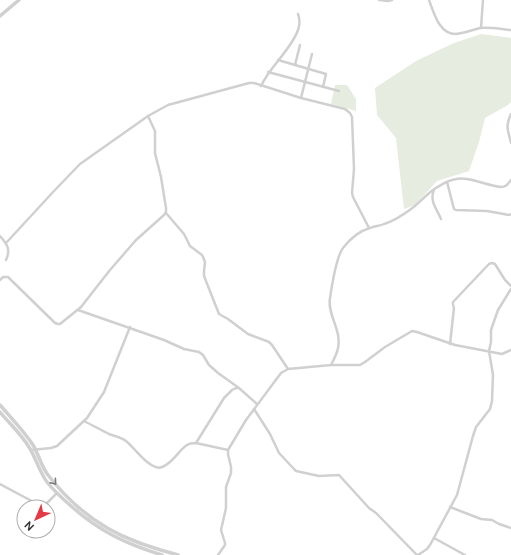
<svg xmlns="http://www.w3.org/2000/svg" width="511" height="555" font-family="'DM Sans',sans-serif">
	<rect width="100%" height="100%" fill="#fff"/>
	<!-- green -->
	<g fill="#e6ecdf">
		<path d="M481,34L511,38V102L508,105L485,118L479,142L469,171L437,181L415,205L404,209L396,138L377,115L375,88L416,61L454,43Z"/>
		<path d="M335,85H347L356,99V111L331,104Z"/>
	</g>
	<g fill="none" stroke-linecap="round" stroke-linejoin="round">
		<!-- minor -->
		<g stroke="#d0d0d0" stroke-width="2.5">
			<path d="M379,0L388,1L392,0"/>
			<path d="M429,0C434,13 439,34 456,34C464,33 472,30 480,28C490,27 501,29 511,30"/>
			<path d="M481,28L483,0"/>
			<path d="M278,60L326,74L323,87"/>
			<path d="M295,65L300,45"/>
			<path d="M268,72L339,91"/>
			<path d="M261,86C270,66 291,50 298,30C300,24 300,19 298,14"/>
			<path d="M301,98L312,54"/>
			<path d="M511,114C505,126 508,131 511,143"/>
			<path d="M447,182L454,209L456,210L487,211L509,215L511,214"/>
			<path d="M434,190C429,201 437,209 441,219"/>
			<path d="M166,213L184,234L190,246L202,255L203,257L205,262L204,271V276L219,314L228,319L248,334L269,342L272,345L288,369"/>
			<path d="M0,236C7,244 11,249 6,260"/>
			<path d="M6,243L54,191L80,164L148,116L168,105L249,83H254L301,98L345,109L350,113L352,117L354,169L352,193L353,197L369,228"/>
			<path d="M0,280L3,277H8L55,323L58,324H60L81,307L110,270L136,240L164,215L166,212V208L161,177L155,153V131L148,116"/>
			<path d="M78,310L164,340L184,349L199,352L203,355L209,365L218,373L239,388L257,404"/>
			<path d="M450,344L454,308L453,305V302L489,264L492,263L495,264L505,280L511,286"/>
			<path d="M331,365H360L365,362L385,347L412,331L417,332L455,345L502,354L511,350"/>
			<path d="M254,409L270,434L279,453L294,469L296,471L319,476L339,475L369,508L376,513L417,555"/>
			<path d="M84,421C92,425 101,430 109,434C114,436 121,437 126,441C134,447 151,472 162,467C173,463 178,451 187,445C190,443 193,443 196,443L228,450"/>
			<path d="M196,443L224,398L232,390L236,388H238"/>
			<path d="M31,450L51,448L57,446L87,418L104,392L130,327"/>
			<path d="M0,484L43,507L57,493"/>
			<path d="M450,507L481,519L492,520L499,524L511,528"/>
			<path d="M434,538L465,555"/>
			<path d="M218,555L225,545V543L221,530L226,508V487L231,473V467L228,454V450L246,420L281,373L288,369L331,365C334,359 337,354 338,348C342,330 327,315 330,298C332,285 336,257 343,248C350,239 359,231 370,228C374,226 380,226 384,224C394,221 403,215 411,209C417,205 421,200 427,195C433,189 448,180 456,179C468,176 488,186 501,187C506,187 508,184 511,180"/>
			<path d="M418,555L427,549L430,545L457,495L473,436L476,427L490,409L492,401L493,375L489,351L491,342V330L498,310L511,289"/>
		</g>
		<!-- tertiary -->
		<g stroke="#d0d0d0" stroke-width="3.5">
			<path d="M0,16L19,0"/>
			<path d="M0,405C11,418 24,431 33,445C39,455 41,466 48,475C71,505 102,529 137,542C150,547 164,551 178,555"/>
			<path d="M0,412C9,423 21,434 29,447C36,458 39,471 47,482C54,491 63,499 71,506C99,531 126,544 162,555"/>
		</g>
	</g>
	<!-- one-way arrows -->
	<defs><path id="oneway-chevron" d="M-2-3.5L2.5 0L-2 3.5" fill="none" stroke-width="1.6" stroke-linecap="round" stroke-linejoin="round"/></defs>
	<use stroke="#7a7a7a" href="#oneway-chevron" transform="translate(54 482) rotate(50)"/>
	<!-- north arrow -->
	<g transform="translate(36 519) rotate(224)"><circle r="19" fill="#ffffff" stroke="#adadad"/>
	<path d="M0-3L7 15L0 10L-7 15Z" fill="#e63946"/>
	<text y="-6" font-size="11" font-weight="bold" text-anchor="middle" fill="#333333">N</text>
	</g>
</svg>
